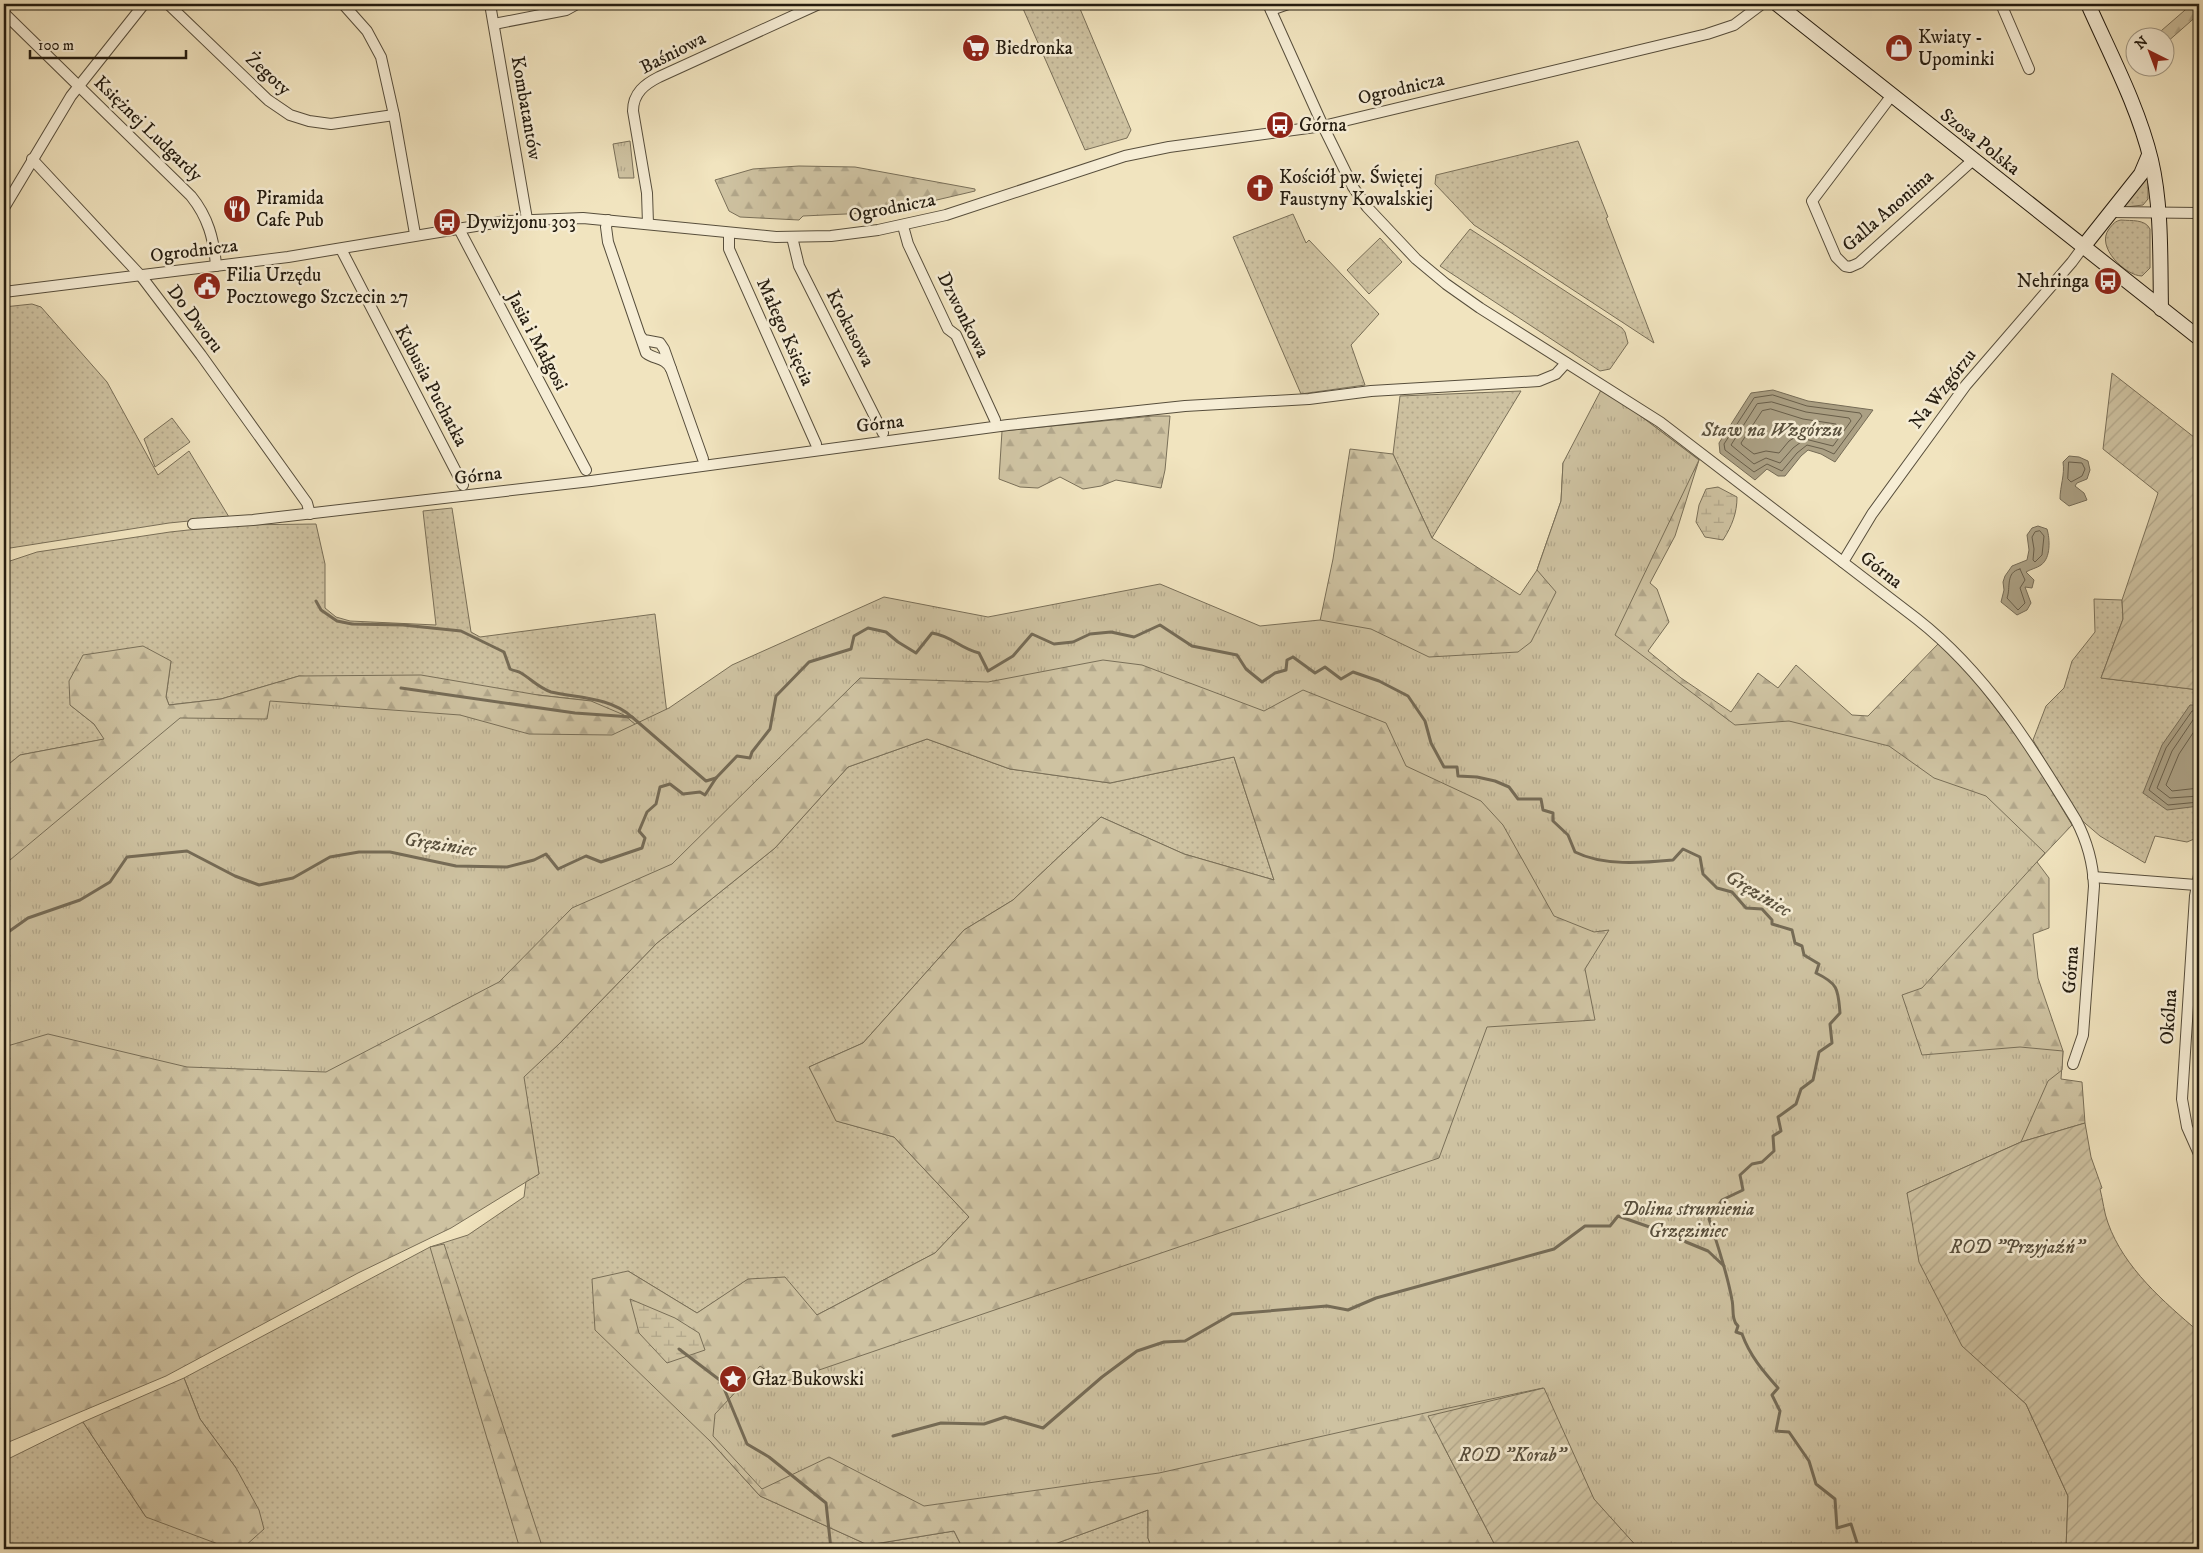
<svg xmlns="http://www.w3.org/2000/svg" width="2203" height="1553" font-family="'IM FELL DW Pica',serif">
	<defs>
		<pattern id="grass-dots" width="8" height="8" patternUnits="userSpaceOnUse" patternTransform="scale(1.25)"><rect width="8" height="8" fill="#cec2a1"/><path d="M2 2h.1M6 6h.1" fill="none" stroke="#b1a68a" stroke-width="1.8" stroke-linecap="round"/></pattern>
		<pattern id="forest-firs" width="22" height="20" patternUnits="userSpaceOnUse" patternTransform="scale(1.25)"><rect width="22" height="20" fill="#cec2a1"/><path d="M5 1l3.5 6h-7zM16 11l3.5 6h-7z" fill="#b1a68a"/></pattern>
		<pattern id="wetland-marsh" width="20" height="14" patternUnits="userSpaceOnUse" patternTransform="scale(1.25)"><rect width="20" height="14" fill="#cec2a1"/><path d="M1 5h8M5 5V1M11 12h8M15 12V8" fill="none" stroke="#b1a68a"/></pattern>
		<pattern id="park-tufts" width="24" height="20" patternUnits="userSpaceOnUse" patternTransform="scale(1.25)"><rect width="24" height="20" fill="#cec2a1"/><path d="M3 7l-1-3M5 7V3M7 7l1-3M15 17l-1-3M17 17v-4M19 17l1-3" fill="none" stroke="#b1a68a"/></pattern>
		<pattern id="garden-furrows" width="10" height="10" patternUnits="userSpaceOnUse" patternTransform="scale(1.25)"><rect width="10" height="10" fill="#cec2a1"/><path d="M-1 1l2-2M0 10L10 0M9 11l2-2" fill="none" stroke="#b1a68a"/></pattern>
	</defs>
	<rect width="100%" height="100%" fill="#f1e4bf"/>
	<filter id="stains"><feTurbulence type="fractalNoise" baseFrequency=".004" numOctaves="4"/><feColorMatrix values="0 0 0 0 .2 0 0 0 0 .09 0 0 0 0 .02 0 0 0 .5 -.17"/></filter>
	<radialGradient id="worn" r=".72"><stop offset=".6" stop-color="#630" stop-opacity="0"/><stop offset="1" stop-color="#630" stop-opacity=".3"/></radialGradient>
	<!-- grass -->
	<g fill="url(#grass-dots)" stroke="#796f58">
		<path d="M1021,4H1078L1131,130L1127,138L1085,150Z"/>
		<path d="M1578,141L1608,217L1606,218L1654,343L1474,225L1435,184L1436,175Z"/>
		<path d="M2146,179L2148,181V199L2143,205L2126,207L2124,206Z"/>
		<path d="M1293,214L1306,243L1309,240L1379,314L1351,345L1365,385L1301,394L1233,237Z"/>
		<path d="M2121,220C2132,221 2145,219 2150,229V268L2142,276C2126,276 2095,247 2109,229C2113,224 2115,221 2121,220Z"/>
		<path d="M1470,229L1622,328L1625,332L1628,343L1610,369L1600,371L1440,266Z"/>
		<path d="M1380,238L1402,262L1369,294L1347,270Z"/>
		<path d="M32,304L41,307L107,382L158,475L189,451L229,517L169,523L4,549V307Z"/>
		<path d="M1521,391L1432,538L1393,454L1400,396Z"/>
		<path d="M172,418L190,442L155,467L144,439Z"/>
		<path d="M452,508L471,632L480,637L655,614L671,747L591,701L538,695L299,676L221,699L169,705L166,697L171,661L70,705L94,724L105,739L20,755L4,768V563L37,552L170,532L234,525L316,524L325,564V608L336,617L350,621L436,625L423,511Z"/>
		<path d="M2094,599L2122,600L2123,619L2101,678L2199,690V837L2187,842L2155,836L2145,863L2100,836L2079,818L2033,740L2046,706L2064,688L2072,661L2095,632Z"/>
		<path d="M927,739L1010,769L1110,783L1234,757L1274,880L1184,854L1101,817L1013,900L964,930L863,1043L809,1067L837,1121L894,1137L969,1217L935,1253L817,1315L748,1280L697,1313L628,1271L711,1442L760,1496L868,1545L954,1531L963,1549H4V1461L83,1422L146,1517L236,1468L200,1419L184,1378L430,1247L468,1235L524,1197L526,1181L539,1174L523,1077L560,1043L657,943L775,848L848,767Z"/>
		<path d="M1148,1510V1538L1152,1549H1041Z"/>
	</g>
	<!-- forest -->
	<g fill="url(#forest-firs)" stroke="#796f58">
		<path d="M2192,4H2199V14L2166,43V38L2154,37Z"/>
		<path d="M799,166L855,167L975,189V191L873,215L867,213L803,216L799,220L740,217L729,211L715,180L753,169Z"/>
		<path d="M1614,396L1699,460L1675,536L1650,583L1657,589L1669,622L1648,651L1681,678L1731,712L1758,673L1778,688L1796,665L1852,715L1868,716L1939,643L1970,675L2026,748L2072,825L2037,862L2049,878V928L2033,934L2038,978L2063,1051L2061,1079L2082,1082L2085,1123L2021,1142L1907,1193L2026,1404L2066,1549H1639L1594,1500L1543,1388L1442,1443L1497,1549H1152L1148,1538V1510L1041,1549H963L954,1531L868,1545L760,1496L711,1442L595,1330L592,1279L628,1271L697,1313L748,1279L785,1277L817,1315L935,1253L969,1217L894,1137L836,1121L809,1067L863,1043L964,930L1013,900L1101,817L1184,854L1274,880L1234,757L1110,783L1010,769L927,739L848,767L775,848L657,943L560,1043L524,1077L539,1174L451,1228L358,1273L166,1376L4,1444V768L20,755L104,739L94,724L70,705L69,681L83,655L143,646L171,661L166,697L169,705L221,699L299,676L421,675L538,695L591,701L624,715L666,750L837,644L1311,664L1333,559L1350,449L1393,454L1432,538L1520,595L1537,570L1561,501L1563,463Z"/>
		<path d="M1153,416H1170L1165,470L1161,488L1116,480L1101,486L1083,489L1060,477L1038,488L1020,487L999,479L1002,431Z"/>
		<path d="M444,1244L543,1549H520L430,1247Z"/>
		<path d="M184,1378L200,1419L236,1468L259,1510L264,1529L244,1547L218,1544L146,1517L83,1422Z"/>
	</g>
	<!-- wetland -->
	<g fill="url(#wetland-marsh)" stroke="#796f58">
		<path d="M1718,487L1737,497C1737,513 1732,526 1723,540L1705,537L1696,522L1699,505L1706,489Z"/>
		<path d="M630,1299L675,1318L699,1333L705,1350L667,1363L639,1333Z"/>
	</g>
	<!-- park -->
	<g fill="url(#park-tufts)" stroke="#796f58">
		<path d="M630,141L634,178H619L613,144Z"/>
		<path d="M1601,390L1614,396L1699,460L1615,635L1735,725L1789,721L1889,746L1934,778L1986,796L2045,853L1922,988L1902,995L1922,1055L2020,1047L2063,1051L2062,1070L2048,1081L2021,1142L1907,1193L1962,1345L2026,1404L2068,1496L2066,1549H1639L1594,1500L1543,1388L1425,1413L1159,1473L924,1506L829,1457L762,1489L713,1436L715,1414L760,1366L784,1382L1439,1158L1487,1027L1595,1020L1585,969L1609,930L1594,932L1554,916L1503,825L1481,801L1406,766L1386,723L1303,690L1264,711L1142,665L1103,660L988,682L860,678L672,864L572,908L499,982L326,1072L187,1067L48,1034L4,1047V865L180,718L267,719L270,701L460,715L529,734L612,735L669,708L732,665L884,597L988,617L1160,584L1260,626L1320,620L1371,629L1429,657L1518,652L1531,642L1556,592L1537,570L1561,501L1563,463Z"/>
	</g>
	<!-- garden -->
	<g fill="url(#garden-furrows)" stroke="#796f58">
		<path d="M2112,373L2199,441V690L2101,678L2123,619L2122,600L2158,493L2103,449Z"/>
		<path d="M2085,1123L2091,1157L2102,1188L2100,1189C2103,1200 2104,1213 2108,1223C2124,1268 2164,1302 2199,1332V1549H2066L2068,1496L2026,1404L1962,1346L1919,1262L1907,1193L2021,1142Z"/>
		<path d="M1544,1388L1594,1499L1639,1549H1497L1428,1416Z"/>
	</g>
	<!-- water -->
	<g fill="#aba084" stroke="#756b56">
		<path d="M1773,390L1808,401L1873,410L1835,462L1821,454L1808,450L1801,456L1785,476H1778L1767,469L1755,480L1720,453L1719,443L1751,393Z"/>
		<path d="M2069,456L2079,457L2088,461L2090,470L2087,479L2077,483L2075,486L2084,493L2087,500L2069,506L2060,499C2060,486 2065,475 2063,462Z"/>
		<path d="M2038,526L2047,529C2050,539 2051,558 2041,565C2037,568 2031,569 2026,572L2034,580L2032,588L2025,587L2031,603L2027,610L2017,615L2001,602L2004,590L2003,582L2005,576L2012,566L2027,560L2029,550L2027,535L2032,528Z"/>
		<path d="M2190,705H2199V806L2167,810L2143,793L2162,745Z"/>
	</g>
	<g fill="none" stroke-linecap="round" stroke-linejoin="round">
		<!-- shore -->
		<g stroke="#685e4a" stroke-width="1">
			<path d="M1773,395L1807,406L1860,413L1862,416L1834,454L1823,449L1807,445L1797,453L1782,471L1767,464L1754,472L1725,450L1724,444L1754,398Z"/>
			<path d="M1772,402L1806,412L1849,418L1851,421L1833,446L1805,439L1793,448L1780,463L1766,458L1754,464L1731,445L1757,404Z"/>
			<path d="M1771,409L1803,419L1836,424L1837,427L1830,436L1804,432L1789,441L1779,453L1766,451L1754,454L1742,445L1741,443L1762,411Z"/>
			<path d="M2069,462L2082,463L2085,469L2082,476L2071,482L2068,479Z"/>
			<path d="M2040,531L2044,536L2042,555L2035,562L2033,560L2034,549L2032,537L2035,532Z"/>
			<path d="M2020,569L2025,580L2020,588L2025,603L2018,610L2007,598C2011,588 2005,572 2020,569Z"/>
			<path d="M2199,710L2192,711L2166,748L2149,790L2168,805L2199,802"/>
			<path d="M2199,716L2195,717L2172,751L2157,788L2170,798L2199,796"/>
			<path d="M2199,724L2179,754L2166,785L2172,791L2199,788"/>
		</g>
		<!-- stream -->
		<g stroke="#756b56" stroke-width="3">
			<path d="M316,601L321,610L337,621L352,624L403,625L461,631L504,652L510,669C514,671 518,671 521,673C531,679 539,688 551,692C578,698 610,697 632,717"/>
			<path d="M401,688L575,713L632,717L706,781L716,778"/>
			<path d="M4,935L28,918L80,900L110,882L127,857L187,851L235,876L259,885L293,878L330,857L359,852H390L456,866L507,867L534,860L546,854L558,869L586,856L601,862L642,848L645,838L639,831L647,812L656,804L660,787L670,784L683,794L700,792L705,795L716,778L737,756L750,758L752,752L770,729L776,696L809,662L851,649L854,636L868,628L886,632L898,642L916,653L932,633C952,636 959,648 979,653L988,671L1013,656L1032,634L1054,644L1073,642L1090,634L1111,632L1134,637L1160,625L1192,646L1237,655L1246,669L1262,682L1275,673L1286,670L1287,660L1293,657L1315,673L1325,667L1341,679L1353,672L1379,681L1408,696L1425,721L1431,743L1444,767H1457L1458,776L1477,777L1495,781L1509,787L1518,799H1541L1543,810L1553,813V821L1568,835L1575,852C1603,866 1641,863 1673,860L1683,849L1700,857L1703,874L1717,888L1732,892L1746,908L1762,909L1772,920V924L1792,930L1795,943L1802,946L1804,955L1819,964L1816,973C1839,984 1838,990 1840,1013L1830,1024L1832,1043L1819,1052L1813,1080L1801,1089L1796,1104L1778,1117L1781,1131L1773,1136L1774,1151L1762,1162L1752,1164L1740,1175L1743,1190L1722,1200L1709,1219C1718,1246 1727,1272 1732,1300C1734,1308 1731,1320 1738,1326L1736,1332L1742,1334C1750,1356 1763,1371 1778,1388L1772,1395L1780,1411L1776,1431L1789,1432L1809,1461L1816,1484L1835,1499L1837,1528L1851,1524L1859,1549"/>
			<path d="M679,1349L721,1381L747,1444L769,1457L826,1503L831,1549"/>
			<path d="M893,1436L941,1423L984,1424L1005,1417L1043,1428L1102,1377L1137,1351L1164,1342L1185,1341L1232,1314L1327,1306L1348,1310L1376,1298L1554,1249L1585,1226H1610L1618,1216L1658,1230L1662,1235L1672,1232L1686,1242L1708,1251L1724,1266"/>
		</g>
		<!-- street casing -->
		<g stroke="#574e3c" stroke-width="12">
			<g id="street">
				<path d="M168,4L268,100L290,115L309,121L331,124L394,115"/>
				<path d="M343,4L367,31L381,57L394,115L415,234"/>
				<path d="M490,4L527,219"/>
				<path d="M1268,4L1323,126L1353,187L1367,207L1416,259L1446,284L1480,308L1660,422L1917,619C1986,673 2031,746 2076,820C2087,841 2093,862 2094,886L2083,1035L2073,1064"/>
				<path d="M2001,4L2029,69"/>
				<path d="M1271,10L1288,4"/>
				<path d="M4,13L191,196C208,217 214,239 216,266"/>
				<path d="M494,24L566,10L577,4"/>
				<path d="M1892,95L1812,201L1836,257L1845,266L1850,267L1859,263L1973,160"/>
				<path d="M32,159L141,276L201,355L307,503L310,514"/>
				<path d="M4,208L71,96L144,4"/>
				<path d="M2111,212L2199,213"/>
				<path d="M608,220L606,227L608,242L646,353C655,360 665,357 671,369"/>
				<path d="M648,224L647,193L633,111C633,93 645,84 659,77L819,4"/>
				<path d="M903,226L908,244L948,329L956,335L995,420"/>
				<path d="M458,227L586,470"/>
				<path d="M729,233V249L816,444"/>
				<path d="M792,237L799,266L883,433"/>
				<path d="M341,249L463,485"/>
				<path d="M4,292L288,257L506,221L583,218L776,237L831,236L878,230L946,215L1125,156L1169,147L1323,126L1707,34L1734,25L1762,4"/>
				<path d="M641,337L644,340L660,343L664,349L703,459"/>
				<path d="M193,524L253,520L591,481L1008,425L1185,406L1309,399L1371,391L1539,381L1556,374L1566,363"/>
				<path d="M1843,562L1872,514L1966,385L2072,262L2083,247"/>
				<path d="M2199,875L2195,896L2182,1099L2187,1127L2199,1154"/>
				<path d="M2093,877L2196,885"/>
			</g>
		</g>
		<!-- secondary casing -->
		<g stroke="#241c10" stroke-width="16">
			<g id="secondary">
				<path d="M1777,4L2199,338"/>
				<path d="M2088,4C2110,54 2138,106 2151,160C2162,207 2160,260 2161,309"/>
				<path d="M2083,247L2141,174L2149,155"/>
			</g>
		</g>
		<!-- street -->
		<use href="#street" stroke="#f6edd5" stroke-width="10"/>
		<!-- secondary -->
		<use href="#secondary" stroke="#f6edd5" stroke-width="14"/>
	</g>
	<!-- icons -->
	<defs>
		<g id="supermarket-disc" transform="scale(1.4375)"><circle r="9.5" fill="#8f2418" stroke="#f6edd5"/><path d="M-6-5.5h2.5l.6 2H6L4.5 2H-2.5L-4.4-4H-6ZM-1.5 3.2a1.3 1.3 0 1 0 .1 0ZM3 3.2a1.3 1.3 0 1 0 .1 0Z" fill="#fff"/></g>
		<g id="shop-disc" transform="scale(1.4375)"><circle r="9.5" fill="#8f2418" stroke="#f6edd5"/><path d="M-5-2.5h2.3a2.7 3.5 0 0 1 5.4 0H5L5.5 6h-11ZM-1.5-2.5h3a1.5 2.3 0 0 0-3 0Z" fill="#fff"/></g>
		<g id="bus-disc" transform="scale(1.4375)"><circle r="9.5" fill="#8f2418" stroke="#f6edd5"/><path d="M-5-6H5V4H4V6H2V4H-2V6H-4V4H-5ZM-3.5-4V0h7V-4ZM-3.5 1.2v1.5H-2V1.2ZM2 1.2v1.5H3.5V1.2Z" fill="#fff"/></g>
		<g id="church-disc" transform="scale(1.4375)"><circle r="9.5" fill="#8f2418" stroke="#f6edd5"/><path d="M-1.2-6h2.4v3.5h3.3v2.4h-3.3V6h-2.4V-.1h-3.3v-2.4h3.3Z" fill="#fff"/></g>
		<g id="restaurant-disc" transform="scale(1.4375)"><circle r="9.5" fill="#8f2418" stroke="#f6edd5"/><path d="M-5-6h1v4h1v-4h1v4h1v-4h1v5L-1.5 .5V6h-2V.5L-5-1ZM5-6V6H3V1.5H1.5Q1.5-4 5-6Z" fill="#fff"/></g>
		<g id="civic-disc" transform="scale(1.4375)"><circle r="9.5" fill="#8f2418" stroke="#f6edd5"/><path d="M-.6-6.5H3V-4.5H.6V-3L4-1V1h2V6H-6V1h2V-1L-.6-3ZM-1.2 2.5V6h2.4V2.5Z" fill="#fff"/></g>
		<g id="sight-disc" transform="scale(1.4375)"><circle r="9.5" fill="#8f2418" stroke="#f6edd5"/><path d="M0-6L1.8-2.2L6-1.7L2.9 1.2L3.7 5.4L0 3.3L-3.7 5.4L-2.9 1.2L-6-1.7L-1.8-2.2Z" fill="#fff"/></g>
	</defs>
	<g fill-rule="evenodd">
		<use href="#supermarket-disc" x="976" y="48"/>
		<use href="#shop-disc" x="1899" y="48"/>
		<use href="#bus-disc" x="1280" y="125"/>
		<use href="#church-disc" x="1260" y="188"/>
		<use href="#restaurant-disc" x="237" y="209"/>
		<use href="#bus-disc" x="447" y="222"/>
		<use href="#bus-disc" x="2108" y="281"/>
		<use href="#civic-disc" x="207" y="286"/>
		<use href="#sight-disc" x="733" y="1379"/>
	</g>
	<g text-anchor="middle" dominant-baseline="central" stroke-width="5" stroke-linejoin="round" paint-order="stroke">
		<!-- poi labels -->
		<g font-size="19" fill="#241c10" stroke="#f6edd5" text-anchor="start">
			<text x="1918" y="37">Kwiaty -<tspan x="1918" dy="22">Upominki</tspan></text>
			<text x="995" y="48">Biedronka</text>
			<text x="1299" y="125">Górna</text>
			<text x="1279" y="177">Kościół pw. Świętej<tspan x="1279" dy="22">Faustyny Kowalskiej</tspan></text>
			<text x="256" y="198">Piramida<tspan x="256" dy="22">Cafe Pub</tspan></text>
			<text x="466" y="222">Dywizjonu 303</text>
			<text x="226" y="275">Filia Urzędu<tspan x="226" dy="22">Pocztowego Szczecin 27</tspan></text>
			<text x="2089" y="281" text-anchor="end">Nehringa</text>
			<text x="752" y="1379">Głaz Bukowski</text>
		</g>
		<!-- street labels -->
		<g font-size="19" fill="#241c10" stroke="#f6edd5">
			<text transform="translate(673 53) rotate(-27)">Baśniowa</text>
			<text transform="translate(268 74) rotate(42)">Żegoty</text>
			<text transform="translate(1401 89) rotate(-13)">Ogrodnicza</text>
			<text transform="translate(526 108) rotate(80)">Kombatantów</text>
			<text transform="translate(148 129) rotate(44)">Księżnej Ludgardy</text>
			<text transform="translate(1980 142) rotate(38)">Szosa Polska</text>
			<text transform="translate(892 208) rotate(-11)">Ogrodnicza</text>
			<text transform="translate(1888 211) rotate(-41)">Galla Anonima</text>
			<text transform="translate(194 251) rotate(-7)">Ogrodnicza</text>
			<text transform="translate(963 315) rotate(63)">Dzwonkowa</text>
			<text transform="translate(195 319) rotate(53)">Do Dworu</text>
			<text transform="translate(850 328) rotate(63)">Krokusowa</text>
			<text transform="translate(785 332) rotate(66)">Małego Księcia</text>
			<text transform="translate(537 341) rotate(62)">Jasia i Małgosi</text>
			<text transform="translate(431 386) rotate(62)">Kubusia Puchatka</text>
			<text transform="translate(1943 389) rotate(-52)">Na Wzgórzu</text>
			<text transform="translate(880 424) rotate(-7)">Górna</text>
			<text transform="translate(478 476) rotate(-7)">Górna</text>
			<text transform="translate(1881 570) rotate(38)">Górna</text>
			<text transform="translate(2071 970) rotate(-86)">Górna</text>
			<text transform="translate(2169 1017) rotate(-86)">Okólna</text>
		</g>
		<!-- park labels -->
		<g font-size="19" font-style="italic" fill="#574e3c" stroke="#f6edd5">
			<text x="1688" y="1209">Dolina strumienia<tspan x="1688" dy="22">Grzęziniec</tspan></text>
			<text x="2017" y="1247">ROD "Przyjaźń"</text>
			<text x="1512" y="1455">ROD "Korab"</text>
		</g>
		<!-- water labels -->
		<g font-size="20" font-style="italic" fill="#5a513e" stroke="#f6edd5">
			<text x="1772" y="430">Staw na Wzgórzu</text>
			<text transform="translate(440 845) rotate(9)">Gręziniec</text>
			<text transform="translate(1758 894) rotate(31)">Gręziniec</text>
		</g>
	</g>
	<!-- margin -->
	<rect width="2203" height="1553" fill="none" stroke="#f1e4bf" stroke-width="20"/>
	<rect x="5" y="5" width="2193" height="1543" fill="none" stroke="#241c10" stroke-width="2.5"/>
	<rect x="10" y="10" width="2183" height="1533" fill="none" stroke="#241c10"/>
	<!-- north arrow -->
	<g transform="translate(2150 52) rotate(318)"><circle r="24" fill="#f6edd5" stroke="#a29986"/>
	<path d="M0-4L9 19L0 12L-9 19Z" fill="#8f2418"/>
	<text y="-8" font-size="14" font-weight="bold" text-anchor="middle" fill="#241c10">N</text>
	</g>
	<!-- scale -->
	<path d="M30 50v8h156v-8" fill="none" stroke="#241c10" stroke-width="2.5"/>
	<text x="38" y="50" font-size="15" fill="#241c10" stroke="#f6edd5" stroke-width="4" paint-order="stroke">100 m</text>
	<rect width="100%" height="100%" filter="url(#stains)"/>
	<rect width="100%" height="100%" fill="url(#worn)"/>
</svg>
